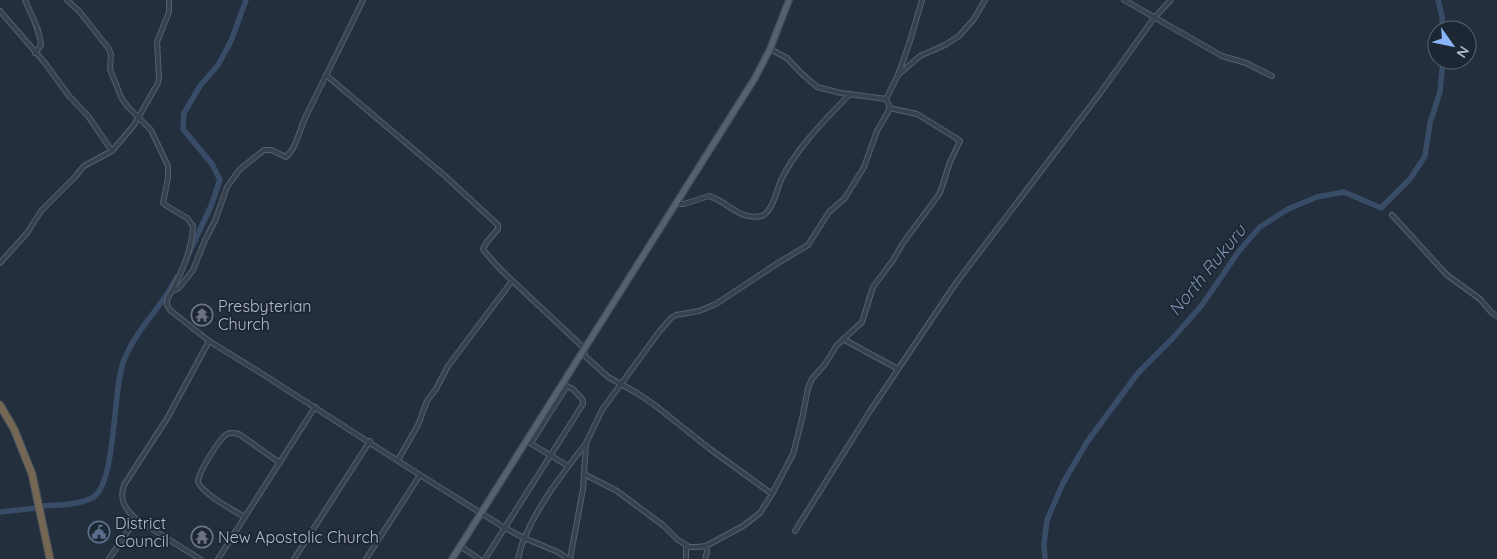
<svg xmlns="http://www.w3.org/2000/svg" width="1497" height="559" font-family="Quicksand,sans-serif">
	<rect width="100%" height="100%" fill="#242f3e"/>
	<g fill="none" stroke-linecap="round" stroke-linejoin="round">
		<!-- river -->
		<g stroke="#394c67" stroke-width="5.5">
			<path d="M1438,0L1442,16L1443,30"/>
			<path d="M189,253L211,206L220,180L212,164L183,129L184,113L200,86L218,65L231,41L246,0"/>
			<path d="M43,506C58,505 78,505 92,498C117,485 112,389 124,360C136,329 163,306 177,277"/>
			<path d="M0,512L37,508"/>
			<path d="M1045,559L1044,544L1047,520L1063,483L1087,442L1138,373L1172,339L1202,305L1239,251L1260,227L1288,209L1317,197L1344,192L1381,208L1410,179L1425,156L1430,123L1440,92L1443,60"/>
		</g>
		<!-- street casing -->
		<g stroke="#565f6c" stroke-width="6">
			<g id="street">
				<path d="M25,0C31,15 40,29 41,45L35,53"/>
				<path d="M67,0L79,11L109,49L111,55L110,69L121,97L128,107L151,130L168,166V178L163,203L165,205L187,218L193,226C192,252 179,278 167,300V305L170,310L209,341L264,375L420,475L505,528L524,538L558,552L568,559"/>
				<path d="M1124,0L1222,56L1246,63L1272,76"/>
				<path d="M0,11L45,63L69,96L88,116L112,151L84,166L75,177L41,211L27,233L0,263"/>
				<path d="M770,49L787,58L801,73L817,87L841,93L886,99"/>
				<path d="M326,75L445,176L498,225V229L487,242L483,249L485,252L500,269L584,348L585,356L608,377L637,393L656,406L710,449L772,494L793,454L802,419L808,388L812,379L825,364L837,345L862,322L873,287L893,260L903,243L940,193L950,162L960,141L956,138L917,114L889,108"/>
				<path d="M898,75L920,56L945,45L959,36L974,19L985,0"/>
				<path d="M112,151L134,125L158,83L159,78L157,42L169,12V0"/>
				<path d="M676,204H684L709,196C727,201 740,221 761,216C772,214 777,189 781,180C797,147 825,120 850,94"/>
				<path d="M1392,215L1447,275L1480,299L1491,312L1497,316"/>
				<path d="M172,291L179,288L193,270L205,240L215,221L227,187L240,169L264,150H271L286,157C298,146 300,126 308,112C326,75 345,38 363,0"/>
				<path d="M843,339L898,369"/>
				<path d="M530,443L568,466"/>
				<path d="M398,460L418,425L427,401L436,389L448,366L512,281"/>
				<path d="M584,474L617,491L664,526L678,540L689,547H697L706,546L743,526L760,513L772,494"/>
				<path d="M244,517C232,509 204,495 198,482C198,473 219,439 227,434C231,432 235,433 239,434L280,463"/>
				<path d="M136,519L200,559"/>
				<path d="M795,531L870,411L956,283L1098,96L1154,18L1171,0"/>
				<path d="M686,545V559"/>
				<path d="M460,546L479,559"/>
				<path d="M109,559L136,519C125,509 119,500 124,485L168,417L209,341"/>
				<path d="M218,559L315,407"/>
				<path d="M294,559L370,441"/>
				<path d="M366,559L420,475"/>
				<path d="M485,559L583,404V400L573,389L567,386L531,443"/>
				<path d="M518,559C520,552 521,544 525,537C539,503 564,472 586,443"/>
				<path d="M570,559L583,489L586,443L602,410L659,332L671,318L676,315L699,311L716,304L778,263L808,245L829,212L845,198L864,167L877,131L889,110V105L886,99L898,75L910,41L922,0"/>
				<path d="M705,559L707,552L706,546"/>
			</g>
		</g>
		<!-- primary casing -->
		<g stroke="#414a57" stroke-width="8">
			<path id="primary" d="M452,559L755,78L770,49L789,0"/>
		</g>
		<!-- highway casing -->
		<g stroke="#434c59" stroke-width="9">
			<path id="highway" d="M0,405L14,429L32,474L50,559"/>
		</g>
		<!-- street -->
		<use href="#street" stroke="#38414e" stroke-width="4"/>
		<!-- primary -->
		<use href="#primary" stroke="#56606e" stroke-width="5.5"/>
		<!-- highway -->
		<use href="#highway" stroke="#746855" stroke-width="7"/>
	</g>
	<!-- icons -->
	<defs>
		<g id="temple-ring" transform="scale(1.125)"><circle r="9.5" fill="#1d2633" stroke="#6b7280" stroke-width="1.5"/><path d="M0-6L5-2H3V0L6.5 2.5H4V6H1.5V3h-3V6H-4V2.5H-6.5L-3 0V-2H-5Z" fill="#6b7280"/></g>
		<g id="civic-ring" transform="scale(1.125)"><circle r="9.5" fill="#1d2633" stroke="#5c6f8a" stroke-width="1.5"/><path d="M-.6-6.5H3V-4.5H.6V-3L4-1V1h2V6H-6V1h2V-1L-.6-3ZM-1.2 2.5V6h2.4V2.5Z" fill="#5c6f8a"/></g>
	</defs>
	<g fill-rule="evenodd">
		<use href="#temple-ring" x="202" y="315"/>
		<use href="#civic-ring" x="99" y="532"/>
		<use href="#temple-ring" x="202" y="537"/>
	</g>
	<g text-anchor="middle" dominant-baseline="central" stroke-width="4" stroke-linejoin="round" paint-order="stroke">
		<!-- poi labels -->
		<g font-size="16" fill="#b4bcc9" stroke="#1d2633" text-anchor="start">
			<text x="218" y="306">Presbyterian<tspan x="218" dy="18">Church</tspan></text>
			<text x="115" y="523">District<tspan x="115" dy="18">Council</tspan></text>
			<text x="218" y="537">New Apostolic Church</text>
		</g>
		<!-- water labels -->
		<g font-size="18" font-style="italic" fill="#7c92b1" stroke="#1d2633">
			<text transform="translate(1207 270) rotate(-51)">North Rukuru</text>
		</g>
	</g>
	<!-- north arrow -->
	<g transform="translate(1452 45) rotate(123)"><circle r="24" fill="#1d2633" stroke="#59626f"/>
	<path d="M0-4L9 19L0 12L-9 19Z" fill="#8ab4f8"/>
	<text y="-8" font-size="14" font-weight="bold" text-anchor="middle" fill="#b4bcc9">N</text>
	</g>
</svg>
